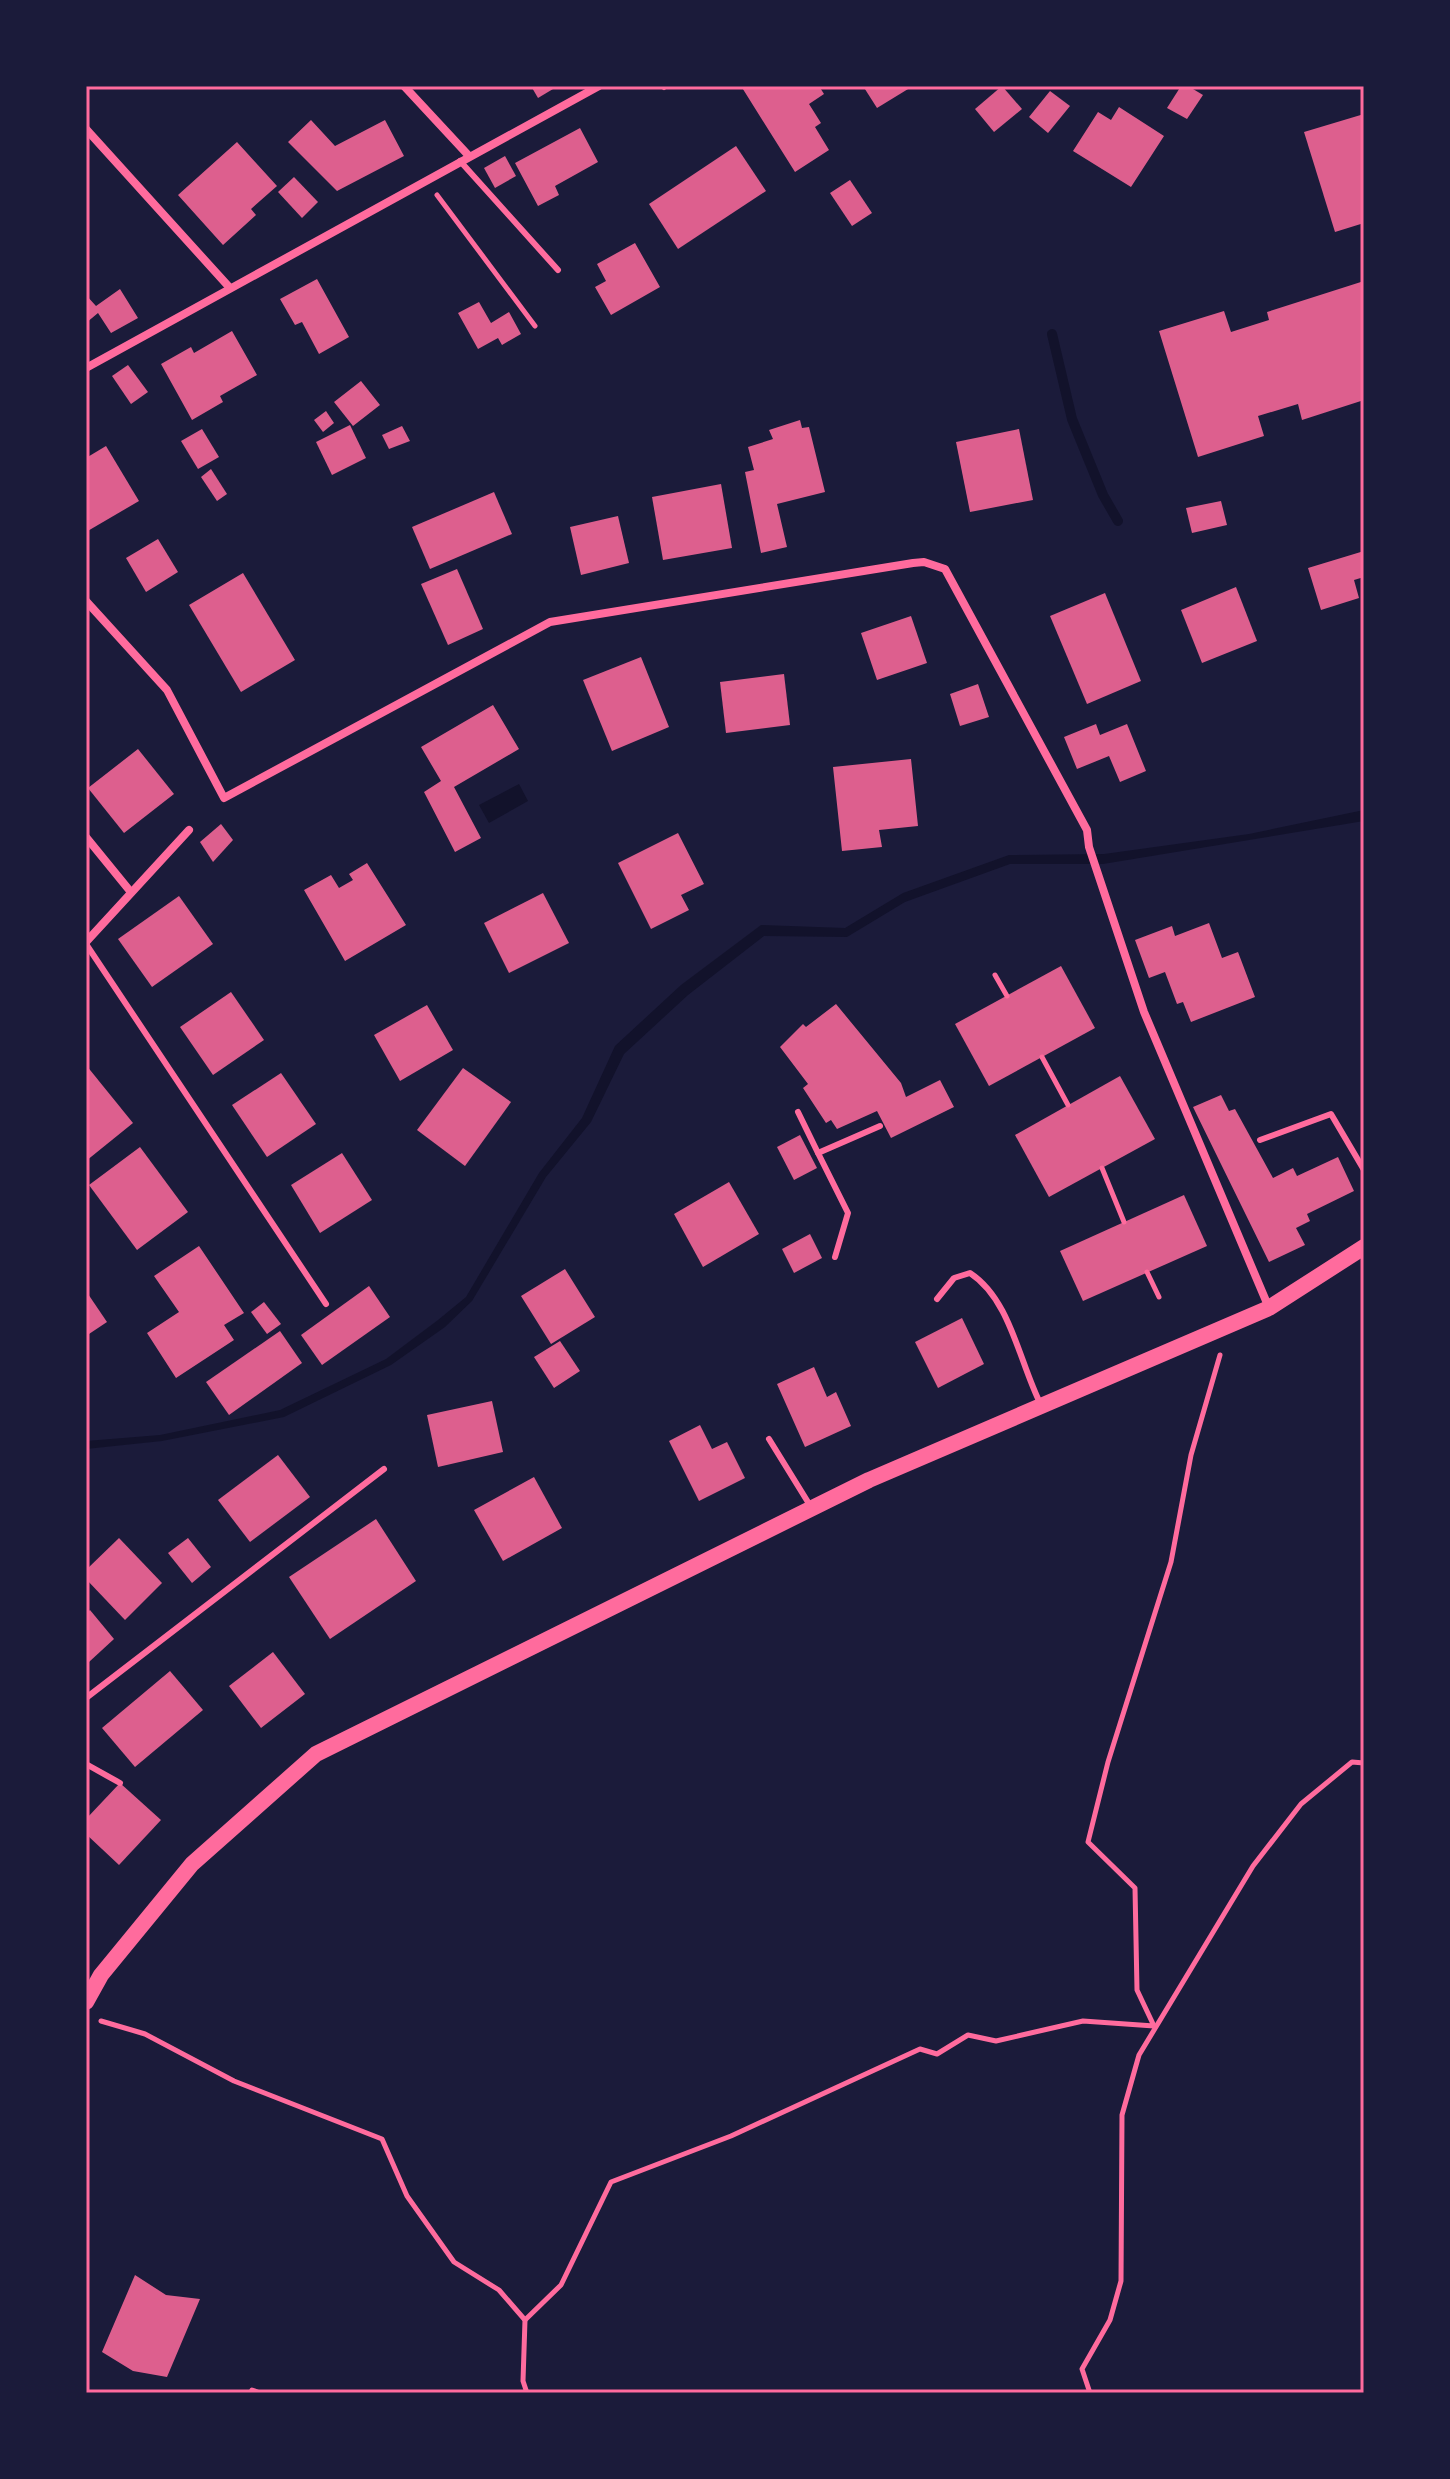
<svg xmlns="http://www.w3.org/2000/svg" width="1450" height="2479" font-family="'Titillium Web',sans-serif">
	<rect width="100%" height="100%" fill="#1b1b3a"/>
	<!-- water -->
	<g fill="#12122b">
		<path d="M519,784L528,801L489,823L479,805Z"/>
		<path d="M1364,810V821L1103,864H1010L905,902L847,937L764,936L688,995L624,1054L591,1122L546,1177L472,1301L445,1327L391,1365L284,1417L162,1441L86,1449V1441L160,1435L280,1410L386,1359L438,1320L466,1297L539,1173L582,1118L615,1046L681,985L761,925L845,928L903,893L1009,855L1104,854L1249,834Z"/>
	</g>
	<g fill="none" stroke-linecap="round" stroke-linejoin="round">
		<!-- stream -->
		<path stroke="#12122b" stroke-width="10" d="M1052,334L1072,419L1103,495L1118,521"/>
	</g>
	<!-- building -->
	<g fill="#dd5f8e">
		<path d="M531,86H558L538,98Z"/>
		<path d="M741,86H819L824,94L809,104L821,123L815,127L829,150L795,172Z"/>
		<path d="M863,86H913L877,108Z"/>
		<path d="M1002,86L1022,109L994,132L975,109Z"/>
		<path d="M1181,86H1188L1203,95L1187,119L1167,108Z"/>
		<path d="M1050,91L1070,106L1048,133L1029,117Z"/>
		<path d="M1119,107L1164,136L1131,187L1073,151L1098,112L1111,120Z"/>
		<path d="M1364,114V223L1335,232L1304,132Z"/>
		<path d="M311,120L335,146L385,120L404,156L337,191L288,142Z"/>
		<path d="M580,128L598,162L555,186L559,195L538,206L515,163Z"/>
		<path d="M237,142L277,186L251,209L256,215L223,245L178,195Z"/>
		<path d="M736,146L766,191L678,249L649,204Z"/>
		<path d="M505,156L516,176L495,188L484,168Z"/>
		<path d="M294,177L318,202L302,218L278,192Z"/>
		<path d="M850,180L872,213L852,226L830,193Z"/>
		<path d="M635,243L660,287L611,315L595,287L606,281L597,264Z"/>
		<path d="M317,279L349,337L319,354L302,322L295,325L280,299Z"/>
		<path d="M1364,281V400L1302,420L1298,404L1258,416L1264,436L1198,457L1159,331L1224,311L1231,332L1269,320L1267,312Z"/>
		<path d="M120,289L138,318L111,333L98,313L86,323V295L96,306Z"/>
		<path d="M479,302L491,323L509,312L521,334L502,345L498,338L478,349L458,313Z"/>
		<path d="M232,331L257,375L220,396L223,402L192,420L161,364L191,347L194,353Z"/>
		<path d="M128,365L148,392L131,404L112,376Z"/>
		<path d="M361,381L380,405L353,426L334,402Z"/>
		<path d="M326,411L334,423L323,432L314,420Z"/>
		<path d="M800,420L802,428L809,427L825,492L777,504L787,547L761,553L745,472L754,470L748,447L773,439L769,430Z"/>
		<path d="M350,425L366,458L332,475L316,442Z"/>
		<path d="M402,426L410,441L389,449L382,435Z"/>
		<path d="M202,429L219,457L198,469L181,441Z"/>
		<path d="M1019,429L1033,500L970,512L956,442Z"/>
		<path d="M106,446L139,501L86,532V458Z"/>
		<path d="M211,469L227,494L217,501L201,477Z"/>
		<path d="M721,484L732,548L663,560L652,497Z"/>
		<path d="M494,492L512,534L430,569L412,527Z"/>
		<path d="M1221,501L1227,525L1192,533L1186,508Z"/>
		<path d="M618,516L629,563L581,575L570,527Z"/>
		<path d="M158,539L178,572L146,592L126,558Z"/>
		<path d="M1364,551V577L1354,580L1359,598L1321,610L1308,568Z"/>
		<path d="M457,569L483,629L448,645L421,584Z"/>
		<path d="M243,573L295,660L241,692L189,605Z"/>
		<path d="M1236,587L1257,641L1202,663L1181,610Z"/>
		<path d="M1105,593L1141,681L1087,704L1050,616Z"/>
		<path d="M911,616L927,663L877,680L861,633Z"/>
		<path d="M641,657L669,727L612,751L583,680Z"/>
		<path d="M784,674L790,725L726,733L720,682Z"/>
		<path d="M978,684L989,717L960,726L950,694Z"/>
		<path d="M493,705L519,749L454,787L481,838L455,852L424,792L441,781L421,747Z"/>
		<path d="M1096,724L1100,735L1127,724L1146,771L1120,782L1109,756L1077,769L1064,737Z"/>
		<path d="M138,749L174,794L124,833L88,788Z"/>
		<path d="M911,759L918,826L879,830L882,847L842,851L833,767Z"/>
		<path d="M221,824L233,840L213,862L200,842Z"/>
		<path d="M678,833L704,884L681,895L689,910L651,929L618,863Z"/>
		<path d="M367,863L406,925L345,961L304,890L331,875L339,888L353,880L349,874Z"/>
		<path d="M543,893L569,943L509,973L484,923Z"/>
		<path d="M179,896L213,944L152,987L118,939Z"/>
		<path d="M1209,923L1222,958L1238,952L1255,997L1191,1022L1183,1002L1177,1004L1165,972L1149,978L1135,940L1172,926L1175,936Z"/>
		<path d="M1061,966L1095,1028L989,1086L955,1024Z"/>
		<path d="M231,992L264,1040L213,1075L180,1027Z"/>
		<path d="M836,1004L901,1083L906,1097L940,1080L954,1107L891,1138L877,1111L837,1129L831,1120L826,1123L803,1088L808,1084L780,1047L803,1024L806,1027Z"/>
		<path d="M427,1005L453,1050L400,1081L374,1035Z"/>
		<path d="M86,1065L133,1123L86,1161Z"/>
		<path d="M463,1068L511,1102L465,1166L417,1130Z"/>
		<path d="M281,1073L316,1124L267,1157L232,1105Z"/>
		<path d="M1120,1076L1155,1139L1049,1197L1015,1135Z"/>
		<path d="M1221,1095L1229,1111L1235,1109L1273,1178L1293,1168L1297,1176L1338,1157L1354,1191L1307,1214L1310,1221L1296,1228L1305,1245L1269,1262L1193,1107Z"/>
		<path d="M800,1135L817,1168L794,1180L777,1147Z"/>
		<path d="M140,1147L188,1212L137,1250L89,1185Z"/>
		<path d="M342,1153L372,1200L320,1233L291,1185Z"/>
		<path d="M729,1182L759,1234L703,1267L674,1214Z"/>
		<path d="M1184,1195L1207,1246L1083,1301L1060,1251Z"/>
		<path d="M810,1234L822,1258L794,1273L782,1249Z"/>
		<path d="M199,1246L244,1313L224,1325L234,1340L176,1378L147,1333L179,1312L154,1276Z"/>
		<path d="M565,1269L595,1317L551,1344L521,1296Z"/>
		<path d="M369,1286L390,1317L322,1365L301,1335Z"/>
		<path d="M86,1291L107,1322L86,1336Z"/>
		<path d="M264,1302L281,1324L267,1334L251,1312Z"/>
		<path d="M962,1318L984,1364L938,1388L915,1342Z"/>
		<path d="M280,1331L302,1363L229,1415L206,1382Z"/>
		<path d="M560,1341L580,1371L554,1388L534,1357Z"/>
		<path d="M814,1367L827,1397L836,1392L851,1426L805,1447L777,1384Z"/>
		<path d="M492,1401L503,1452L438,1467L427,1415Z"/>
		<path d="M700,1425L712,1449L727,1442L745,1478L699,1501L669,1441Z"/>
		<path d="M278,1455L310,1497L250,1542L218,1500Z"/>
		<path d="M534,1477L562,1528L503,1561L474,1510Z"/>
		<path d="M376,1519L416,1581L330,1639L289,1577Z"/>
		<path d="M119,1538L162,1583L125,1620L86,1579V1570Z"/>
		<path d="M188,1538L211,1567L192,1583L168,1553Z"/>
		<path d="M90,1610L114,1639L89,1662L86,1614Z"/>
		<path d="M273,1652L305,1694L261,1728L229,1686Z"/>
		<path d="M170,1671L203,1710L135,1767L102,1728Z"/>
		<path d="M120,1783L161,1820L119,1865L86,1834V1819Z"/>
		<path d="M135,2275L166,2295L200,2299L167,2377L133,2371L102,2352Z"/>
	</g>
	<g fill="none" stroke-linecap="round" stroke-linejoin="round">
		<!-- path -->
		<g stroke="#ff6b9d" stroke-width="5">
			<path d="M437,195L535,326"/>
			<path d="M995,975L1007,996"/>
			<path d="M1042,1057L1068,1105"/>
			<path d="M1102,1168L1124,1222"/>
			<path d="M1147,1272L1159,1297"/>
			<path d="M101,2021L145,2034L234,2081L382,2139L407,2196L454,2262L499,2290L525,2320L523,2381L527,2393"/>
			<path d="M525,2320L561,2285L611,2182L731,2136L920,2049L937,2054L968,2035L996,2041L1083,2021L1154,2026L1137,1990L1135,1888L1088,1842L1108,1762L1171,1562L1191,1455L1220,1355"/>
			<path d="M252,2390L260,2393"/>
			<path d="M1090,2393L1082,2369L1110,2320L1121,2281L1122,2115L1139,2055L1253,1866L1301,1804L1352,1762L1364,1763"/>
		</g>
		<!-- service -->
		<g stroke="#ff6b9d" stroke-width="6">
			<path d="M663,86L664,87"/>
			<path d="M460,161L558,270"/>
			<path d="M86,944L326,1304"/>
			<path d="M798,1112L818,1153"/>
			<path d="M1260,1140L1331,1114L1364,1170"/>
			<path d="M835,1257L848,1213L818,1153L880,1126"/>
			<path d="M937,1299L954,1278L970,1273C1011,1300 1019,1362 1041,1405"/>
			<path d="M769,1439L811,1507"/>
			<path d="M86,1698L384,1469"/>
			<path d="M86,1764L120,1783"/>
		</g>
		<!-- minor -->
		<g stroke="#ff6b9d" stroke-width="8">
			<path d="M404,86L469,156"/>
			<path d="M86,129L230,288"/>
			<path d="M86,368L599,86"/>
			<path d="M86,601L167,690L224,798L550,622L913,563L924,562L945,569L1087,830L1089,847L1144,1012L1269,1308"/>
			<path d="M86,837L130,891"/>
			<path d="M86,942L189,830"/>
		</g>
		<!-- secondary -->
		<path stroke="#ff6b9d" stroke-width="16" d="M86,2002L101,1975L192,1864L316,1754L869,1480L1269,1308L1364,1247"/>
	</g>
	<!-- border -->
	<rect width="1450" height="2479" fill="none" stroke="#1b1b3a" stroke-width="176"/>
	<rect x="88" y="88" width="1274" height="2303" fill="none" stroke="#ff6b9d" stroke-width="3"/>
</svg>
